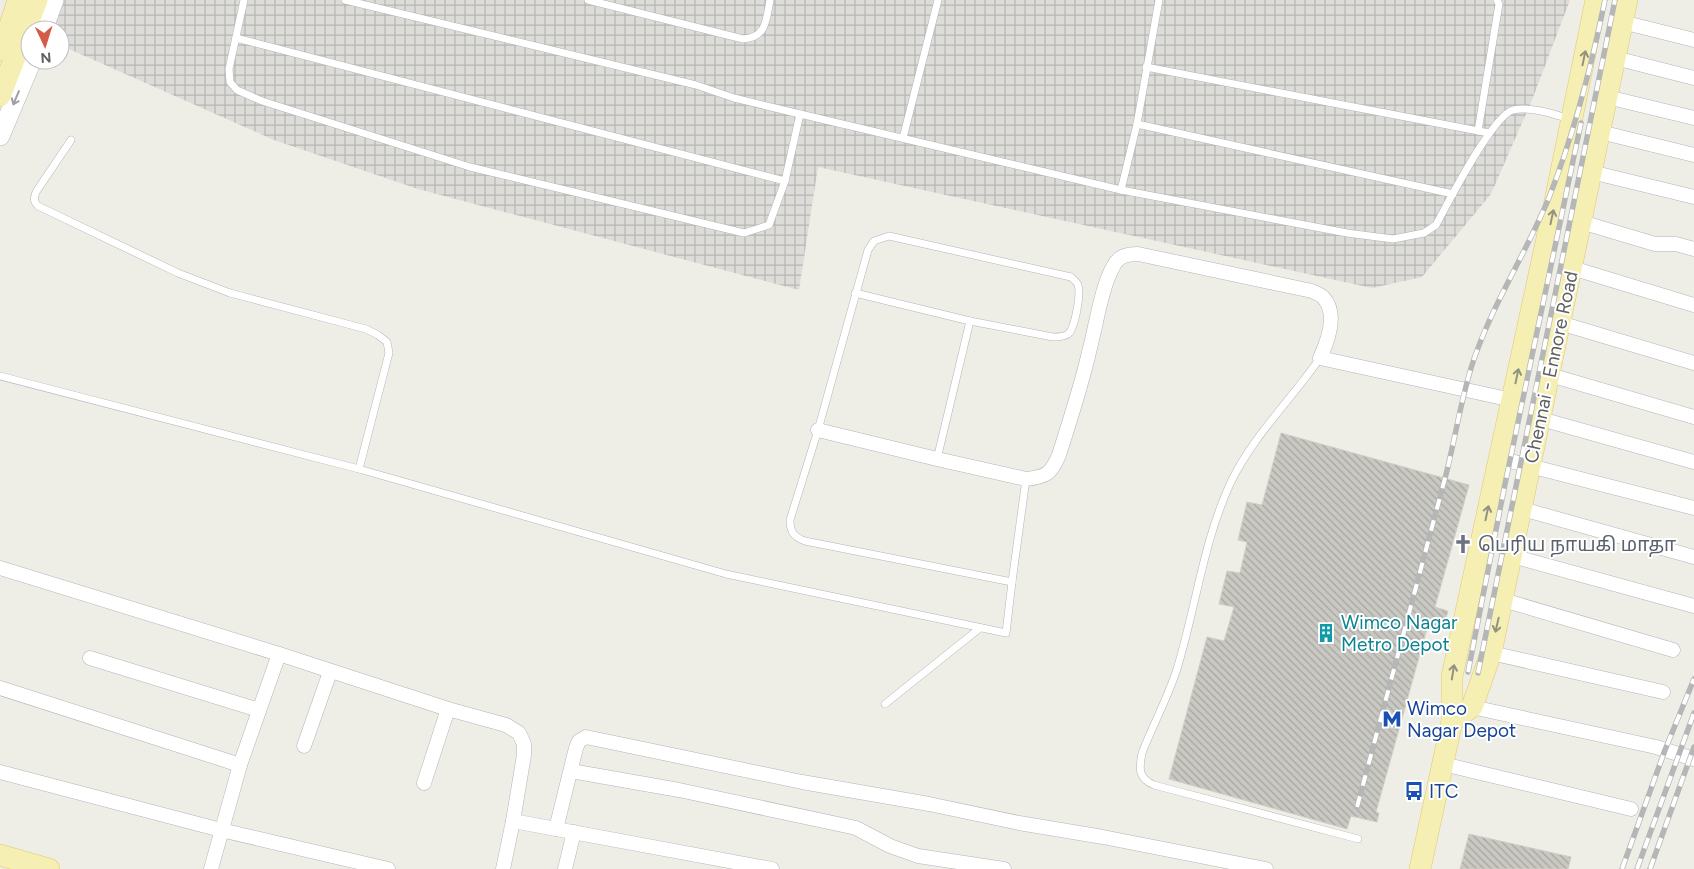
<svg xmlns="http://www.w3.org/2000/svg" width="1694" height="869" font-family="Figtree,'Noto Sans Tamil',sans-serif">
	<defs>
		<pattern id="industrial-grid" width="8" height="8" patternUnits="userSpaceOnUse" patternTransform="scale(1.25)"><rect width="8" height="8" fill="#dddcd8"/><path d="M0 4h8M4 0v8" fill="none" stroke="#b6b6b3"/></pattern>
		<pattern id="building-back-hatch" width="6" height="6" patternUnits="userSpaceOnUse" patternTransform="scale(1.25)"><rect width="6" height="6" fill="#c9c8c2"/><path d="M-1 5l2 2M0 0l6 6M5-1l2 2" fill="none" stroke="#a6a6a1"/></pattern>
	</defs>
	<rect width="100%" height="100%" fill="#eeede6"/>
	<!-- industrial -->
	<path fill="url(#industrial-grid)" d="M23,0H1570L1532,100L1491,194L1422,277L1372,288L818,167L799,290L418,189L274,140L60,45V30H30Z"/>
	<!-- building -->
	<g fill="url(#building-back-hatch)" stroke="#d2cfc5">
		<path d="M1281,433L1469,485L1435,607L1448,611L1443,628L1428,625L1376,812L1379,813L1377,822L1351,816L1347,829L1169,779L1207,637L1224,641L1234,607L1219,604L1227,571L1240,573L1247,542L1238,540L1247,502L1262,505Z"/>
		<path d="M1469,834L1571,857L1568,869H1460Z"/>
	</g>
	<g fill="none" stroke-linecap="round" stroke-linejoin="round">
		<!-- lane casing -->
		<g stroke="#b3b5b9" stroke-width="8">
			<g id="lane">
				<path d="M244,0L229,69L230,82L237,90L262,101L470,167L744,233L769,225L785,181L800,114"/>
				<path d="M345,0L696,85L734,98L800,114L1121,190L1347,233L1393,239L1424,233L1436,225C1448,203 1492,116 1513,110C1530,106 1553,114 1570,119"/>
				<path d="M588,0L743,39C767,37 766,20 770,0"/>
				<path d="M236,38L785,181"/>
				<path d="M1146,67L1489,133"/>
				<path d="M1137,124L1453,194"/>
				<path d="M1478,131L1499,4L1497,0"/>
				<path d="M903,138L938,0"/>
				<path d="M71,140L36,192C34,198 33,201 38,206L178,273L230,293L366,329L378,335L387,342L389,353L359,469"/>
				<path d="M1121,190L1137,124L1159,0"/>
				<path d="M855,293L970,321L937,459"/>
				<path d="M970,321L1053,337C1058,337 1064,337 1068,334C1075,329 1081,294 1078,285C1077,282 1073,279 1071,277L889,236L874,241L868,250L818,430L790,520C790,532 794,537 805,541L1012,582L1026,479"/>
				<path d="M1320,358C1291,400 1252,437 1230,484C1203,543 1196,607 1177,669C1168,697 1153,725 1142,753C1139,769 1138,778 1154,785L1358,839"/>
				<path d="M0,376L359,469L726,574L1006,633L1012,582"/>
				<path d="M885,704L980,628"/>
			</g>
		</g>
		<!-- street casing -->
		<g stroke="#b3b5b9" stroke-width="15">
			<g id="street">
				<path d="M1622,22L1694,40"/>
				<path d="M1615,58L1694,78"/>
				<path d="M1607,97L1694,118"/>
				<path d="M1600,132L1694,155"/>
				<path d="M1591,172L1694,197"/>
				<path d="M1581,222L1655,244H1676L1694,249"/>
				<path d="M1572,268L1694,305"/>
				<path d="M1560,323L1694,363"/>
				<path d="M1550,375L1694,417"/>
				<path d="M1541,419L1694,462"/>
				<path d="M818,430L937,459L1026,479C1046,477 1051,474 1059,455C1070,420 1082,384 1090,348C1096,325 1102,286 1113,267C1118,256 1127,254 1138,254L1312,291C1315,293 1320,294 1323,297C1338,313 1328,341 1320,358L1512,400"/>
				<path d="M1499,458L1694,508"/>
				<path d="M1522,509L1694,557"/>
				<path d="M1512,556L1694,606"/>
				<path d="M0,568L279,654L448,709L506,725L519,733L524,744V755L513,821L503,869"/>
				<path d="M1503,600L1673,650"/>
				<path d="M1491,653L1663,692"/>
				<path d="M90,658L259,710"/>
				<path d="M0,688L240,765"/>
				<path d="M1472,707L1656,747L1694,759"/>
				<path d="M304,746L330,672"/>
				<path d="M1443,764L1631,809"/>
				<path d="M571,771L679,790L847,826L856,828L890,846L918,856L1004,869"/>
				<path d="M0,772L221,830L388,869"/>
				<path d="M424,783L448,709"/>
				<path d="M513,821L772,869"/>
				<path d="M556,829L576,748L579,741L586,737L802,782L929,804L1019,823L1103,837L1266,869"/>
				<path d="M211,869L240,765L279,654"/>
				<path d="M565,869L574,832"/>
			</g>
		</g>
		<!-- secondary casing -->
		<g stroke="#b5b7bb" stroke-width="20">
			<g id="secondary">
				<path d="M43,30L54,0"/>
				<path d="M0,136L32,60"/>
			</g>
		</g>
		<!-- primary casing -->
		<g stroke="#e0c86d" stroke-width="22">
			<g id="primary">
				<path d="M0,50L9,28L18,0"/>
				<path d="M0,96L37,0"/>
				<path d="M1452,721V676L1554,206L1596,0"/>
				<path d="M0,855L49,869"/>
				<path d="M1420,869L1452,721L1472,707L1491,653L1627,0"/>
			</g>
		</g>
		<!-- lane -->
		<use href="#lane" stroke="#fff" stroke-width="7"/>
		<!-- street -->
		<use href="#street" stroke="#fff" stroke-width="14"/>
		<!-- secondary -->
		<use href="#secondary" stroke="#fff" stroke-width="19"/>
		<!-- primary -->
		<use href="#primary" stroke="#f5efb4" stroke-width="21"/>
		<!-- rail casing -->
		<g stroke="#b5b6b6" stroke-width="5.5">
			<g id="rail">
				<path d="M1468,672L1505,484L1581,123"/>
				<path d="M1478,673L1615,0"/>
				<path d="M1357,807C1386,699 1415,591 1444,482C1455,442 1460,401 1473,362C1492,305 1525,255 1548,200C1574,135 1591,68 1605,0"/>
				<path d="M1622,869L1665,750L1694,679"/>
				<path d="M1637,869L1694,713"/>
				<path d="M1650,869L1694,747"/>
			</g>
		</g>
		<!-- rail -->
		<use href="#rail" stroke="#fff" stroke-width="4" stroke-dasharray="11" stroke-linecap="butt"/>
	</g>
	<!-- one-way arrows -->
	<defs><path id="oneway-shaft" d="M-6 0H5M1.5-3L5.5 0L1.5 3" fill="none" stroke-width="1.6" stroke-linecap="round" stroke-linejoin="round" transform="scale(1.25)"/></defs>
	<g stroke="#939280">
		<use href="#oneway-shaft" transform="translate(1584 58) rotate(-78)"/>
		<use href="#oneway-shaft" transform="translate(1552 217) rotate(-78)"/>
		<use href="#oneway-shaft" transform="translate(1517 376) rotate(-78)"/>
		<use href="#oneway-shaft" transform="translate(1487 513) rotate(-78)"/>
		<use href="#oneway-shaft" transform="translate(1497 625) rotate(103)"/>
		<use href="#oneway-shaft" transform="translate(1453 672) rotate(-81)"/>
	</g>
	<use stroke="#9ea0a2" href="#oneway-shaft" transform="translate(16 98) rotate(113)"/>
	<!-- icons -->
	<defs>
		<g id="church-bare" transform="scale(1.5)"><path d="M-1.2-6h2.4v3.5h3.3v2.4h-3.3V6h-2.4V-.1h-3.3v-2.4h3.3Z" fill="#6b7280" stroke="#fff" stroke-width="2.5" paint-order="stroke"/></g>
		<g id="building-bare" transform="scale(1.5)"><path d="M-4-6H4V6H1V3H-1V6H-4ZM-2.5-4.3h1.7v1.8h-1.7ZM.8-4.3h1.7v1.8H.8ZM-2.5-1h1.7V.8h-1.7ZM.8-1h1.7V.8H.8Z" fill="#0f9aa8" stroke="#fff" stroke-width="2.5" paint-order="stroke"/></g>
		<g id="metro-bare" transform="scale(1.5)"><path d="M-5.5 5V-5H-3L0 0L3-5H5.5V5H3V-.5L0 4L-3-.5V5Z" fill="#1a4fb4" stroke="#fff" stroke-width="2.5" paint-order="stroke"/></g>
		<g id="bus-bare" transform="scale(1.5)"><path d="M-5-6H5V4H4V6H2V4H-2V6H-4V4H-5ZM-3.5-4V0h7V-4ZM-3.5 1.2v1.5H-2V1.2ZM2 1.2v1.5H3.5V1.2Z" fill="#1a4fb4" stroke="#fff" stroke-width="2.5" paint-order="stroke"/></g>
	</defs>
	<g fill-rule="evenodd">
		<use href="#church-bare" x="1463" y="544"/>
		<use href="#building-bare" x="1326" y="633"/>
		<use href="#metro-bare" x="1392" y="719"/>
		<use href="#bus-bare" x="1414" y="791"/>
	</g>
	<g text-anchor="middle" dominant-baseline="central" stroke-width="4" stroke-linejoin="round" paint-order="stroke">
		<!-- street labels -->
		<g font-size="19" fill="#5e6064" stroke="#fff">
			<text transform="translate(1551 367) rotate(-78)">Chennai - Ennore Road</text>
		</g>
		<!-- worship labels -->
		<g font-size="19" fill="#5b616d" stroke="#fff" text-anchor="start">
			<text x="1478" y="544">பெரிய நாயகி மாதா</text>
		</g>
		<!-- culture labels -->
		<g font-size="19" fill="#0d838f" stroke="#fff" text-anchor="start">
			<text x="1341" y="622">Wimco Nagar<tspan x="1341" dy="22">Metro Depot</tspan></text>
		</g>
		<!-- transit labels -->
		<g font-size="19" fill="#164399" stroke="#fff" text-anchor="start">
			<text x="1407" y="708">Wimco<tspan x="1407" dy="22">Nagar Depot</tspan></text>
			<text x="1429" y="791">ITC</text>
		</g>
	</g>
	<!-- north arrow -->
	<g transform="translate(45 45) rotate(176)"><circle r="24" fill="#ffffff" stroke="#bfbfc1"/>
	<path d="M0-4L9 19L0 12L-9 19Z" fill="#d45b46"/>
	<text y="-8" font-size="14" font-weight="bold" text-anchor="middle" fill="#5e6064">N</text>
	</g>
</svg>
